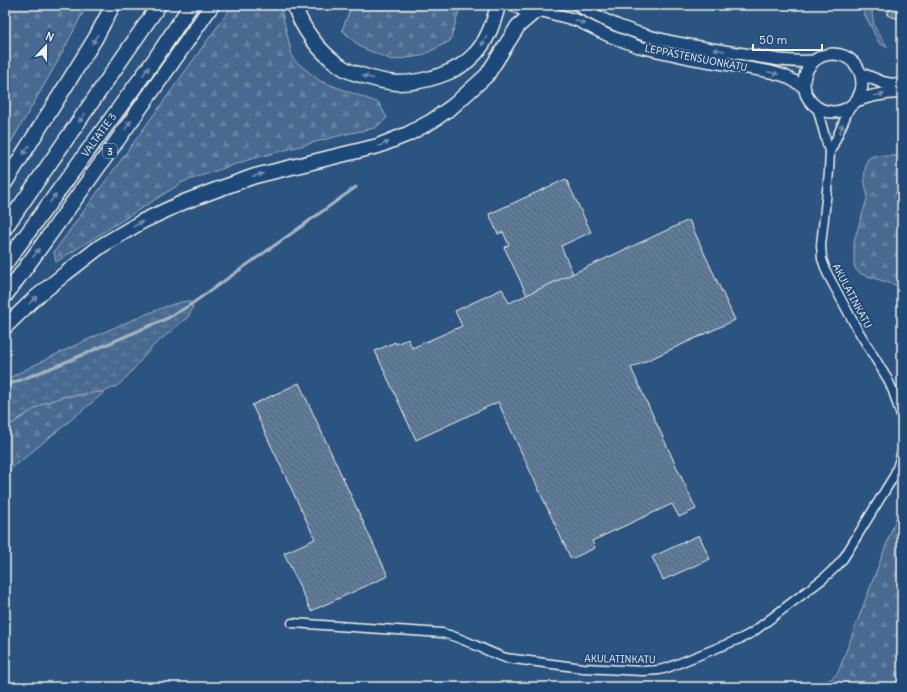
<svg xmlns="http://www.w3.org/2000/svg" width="907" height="692" font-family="Delius,sans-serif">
	<defs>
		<pattern id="grass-tufts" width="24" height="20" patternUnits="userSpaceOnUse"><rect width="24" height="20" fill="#496b90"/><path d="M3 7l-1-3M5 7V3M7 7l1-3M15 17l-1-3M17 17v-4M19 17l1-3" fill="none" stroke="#6481a0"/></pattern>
		<pattern id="forest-firs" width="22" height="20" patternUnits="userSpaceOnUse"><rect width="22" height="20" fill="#496b90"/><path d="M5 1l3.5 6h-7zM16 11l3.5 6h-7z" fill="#6481a0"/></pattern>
		<pattern id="wetland-marsh" width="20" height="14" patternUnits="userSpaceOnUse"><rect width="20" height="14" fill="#496b90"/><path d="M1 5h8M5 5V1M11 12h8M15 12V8" fill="none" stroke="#6481a0"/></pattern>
		<pattern id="building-back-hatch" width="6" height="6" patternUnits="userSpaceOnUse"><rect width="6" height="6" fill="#5e7b9a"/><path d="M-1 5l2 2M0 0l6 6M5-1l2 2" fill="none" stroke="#556474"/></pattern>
	</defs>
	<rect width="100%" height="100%" fill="#2c5481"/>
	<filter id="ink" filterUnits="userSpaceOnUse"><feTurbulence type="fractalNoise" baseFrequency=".025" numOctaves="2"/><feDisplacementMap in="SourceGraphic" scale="8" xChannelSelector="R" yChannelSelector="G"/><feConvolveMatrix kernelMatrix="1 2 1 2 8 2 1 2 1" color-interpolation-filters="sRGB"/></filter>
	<g filter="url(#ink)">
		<!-- grass -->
		<path fill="url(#grass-tufts)" stroke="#9eaebc" d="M855,5H875L872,12L874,26L888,48L879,43L861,7H855Z"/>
		<!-- forest -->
		<g fill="url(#forest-firs)" stroke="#9eaebc">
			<path d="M5,5H87L59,59L5,153Z"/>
			<path d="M233,5H280L293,59L320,81L379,103L387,118L375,128L342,135L251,159L183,182L56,262L54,252L158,109Z"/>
			<path d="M352,5H461L450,41L421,56L392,60L360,47L342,30Z"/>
			<path d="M873,156H902V287L861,274L856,270L854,265V241L867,199V192L864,180L866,163L868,159Z"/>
			<path d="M106,391L5,474V428L42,404L62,397Z"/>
			<path d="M902,503V687H814C823,683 835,679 839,670Z"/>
		</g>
		<!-- wetland -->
		<path fill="url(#wetland-marsh)" stroke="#9eaebc" d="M187,301L190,302L193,306L191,312L188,317L152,347L125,379L117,386L106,391L62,397L42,404L5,428V380C46,359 89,338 132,320C150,313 168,304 187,301Z"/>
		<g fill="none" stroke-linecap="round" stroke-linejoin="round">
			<!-- stream -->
			<path stroke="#a7b4c0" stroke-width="3" d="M5,386L61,364L168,318L190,305L302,226L356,187"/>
		</g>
		<!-- building -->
		<g fill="url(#building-back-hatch)" stroke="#f4f1e8">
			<path d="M891,5H902V20L887,15Z"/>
			<path d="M566,179L591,232L561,246L573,274L527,295L504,247L509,245L503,232L498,234L489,214Z"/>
			<path d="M689,220L735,320L631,368L696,509L679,517L672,504L592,541L595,548L571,559L498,402L416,440L375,351L395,342L396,344L408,339L412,348L462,326L455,311L502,289L509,303Z"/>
			<path d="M299,383L388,576L311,611L284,553L315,539L252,405Z"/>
			<path d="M699,535L710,559L663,580L652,557Z"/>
		</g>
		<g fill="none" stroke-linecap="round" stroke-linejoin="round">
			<!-- street casing -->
			<g stroke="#f4f1e8" stroke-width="11">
				<g id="street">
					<path d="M817,107L828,148L830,151"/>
					<path d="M850,107L832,148L830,151L829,172L821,245L822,259L827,273L856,327L887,378L893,391L902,419"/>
					<path d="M292,623L442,633C465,638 484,651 506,658L583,668L643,671L659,670L667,668L742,638L753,632L824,578L837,566L843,559L894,476L899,462L902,450"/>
				</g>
			</g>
			<!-- secondary casing -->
			<g stroke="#f4f1e8" stroke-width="14">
				<g id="secondary">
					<path d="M514,5C530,15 535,17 552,5"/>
					<path d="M578,5C586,11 595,15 605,20C647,40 692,46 737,53C763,57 788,63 813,61"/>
					<path d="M543,11L576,20L609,36L639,47L689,58L771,72L785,76L804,87"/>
					<circle cx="833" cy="83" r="29"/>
					<path d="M862,74L884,83L902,86"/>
					<path d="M856,101C871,95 887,93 902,92"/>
				</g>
			</g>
			<!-- highway casing -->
			<g stroke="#f4f1e8" stroke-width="17">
				<g id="highway">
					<path d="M294,5C302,28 318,51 339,65C345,70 353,73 361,75C373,79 385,82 397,83C422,83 457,74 475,54C487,41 494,22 498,5"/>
					<path d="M5,183L95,39L113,5"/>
					<path d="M5,228L159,5"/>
					<path d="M5,264L155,59L191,5"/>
					<path d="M5,296C75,200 145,103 212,5"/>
					<path d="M5,327L34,299L66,273L101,246L143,221L184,202L213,191L255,176L378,146L408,134L432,121L453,106L487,75L518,26L532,14"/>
				</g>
			</g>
			<!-- street -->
			<use href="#street" stroke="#1f4a7a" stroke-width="8"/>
			<!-- secondary -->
			<use href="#secondary" stroke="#1f4a7a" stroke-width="11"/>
			<!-- highway -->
			<use href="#highway" stroke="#1f4a7a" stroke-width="14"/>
		</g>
		<!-- one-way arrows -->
		<defs><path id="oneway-solid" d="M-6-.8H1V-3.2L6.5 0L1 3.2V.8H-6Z"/></defs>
		<g fill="#748da6">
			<use href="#oneway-solid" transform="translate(580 22) rotate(23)"/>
			<use href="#oneway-solid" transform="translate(95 39) rotate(120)"/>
			<use href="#oneway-solid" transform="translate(484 41) rotate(120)"/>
			<use href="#oneway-solid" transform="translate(719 50) rotate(-171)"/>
			<use href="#oneway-solid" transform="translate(146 71) rotate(-54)"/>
			<use href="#oneway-solid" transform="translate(773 73) rotate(15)"/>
			<use href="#oneway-solid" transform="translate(368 77) rotate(-164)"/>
			<use href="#oneway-solid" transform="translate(879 95) rotate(-10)"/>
			<use href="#oneway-solid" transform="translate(82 118) rotate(125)"/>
			<use href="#oneway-solid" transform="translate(128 125) rotate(-55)"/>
			<use href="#oneway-solid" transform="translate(841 129) rotate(-67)"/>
			<use href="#oneway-solid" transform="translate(384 144) rotate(-23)"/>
			<use href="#oneway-solid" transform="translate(26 150) rotate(122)"/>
			<use href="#oneway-solid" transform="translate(258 175) rotate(-15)"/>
			<use href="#oneway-solid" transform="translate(53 198) rotate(-54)"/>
			<use href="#oneway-solid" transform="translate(138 224) rotate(-30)"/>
			<use href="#oneway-solid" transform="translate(36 253) rotate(-54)"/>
			<use href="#oneway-solid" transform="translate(33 300) rotate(-42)"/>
		</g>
	</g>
	<g text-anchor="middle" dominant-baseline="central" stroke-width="4" stroke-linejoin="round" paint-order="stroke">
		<!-- shield labels -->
		<rect fill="#1f4a7a" stroke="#b4bfc7" stroke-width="1" x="103" y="144" width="14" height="14" rx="3"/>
		<g font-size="9" font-weight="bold" fill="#f4f1e8">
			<text x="110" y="151">3</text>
		</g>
		<!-- street labels -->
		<g font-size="10" fill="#f4f1e8" stroke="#1f4a7a">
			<text transform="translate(696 58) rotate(11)">LEPPÄSTENSUONKATU</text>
			<text transform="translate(99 135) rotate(-54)">VALTATIE 3</text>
			<text transform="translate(852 296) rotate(62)">AKULATINKATU</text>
			<text transform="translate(620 659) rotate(1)">AKULATINKATU</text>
		</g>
	</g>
	<!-- margin -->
	<rect width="907" height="692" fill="none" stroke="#1f4a7a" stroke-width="20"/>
	<rect x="10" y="10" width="887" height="672" fill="none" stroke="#f4f1e8" stroke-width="1.5" filter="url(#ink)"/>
	<!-- north arrow -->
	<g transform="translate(46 46) rotate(22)" stroke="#1f4a7a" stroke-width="3" paint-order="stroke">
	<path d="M0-3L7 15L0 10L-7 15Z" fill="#f4f1e8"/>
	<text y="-6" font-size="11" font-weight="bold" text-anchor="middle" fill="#f4f1e8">N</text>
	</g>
	<!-- scale -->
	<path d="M753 44v6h69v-6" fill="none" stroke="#f4f1e8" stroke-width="2"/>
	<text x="759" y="44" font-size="12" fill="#f4f1e8" stroke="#1f4a7a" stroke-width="3" paint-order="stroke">50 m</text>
</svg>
